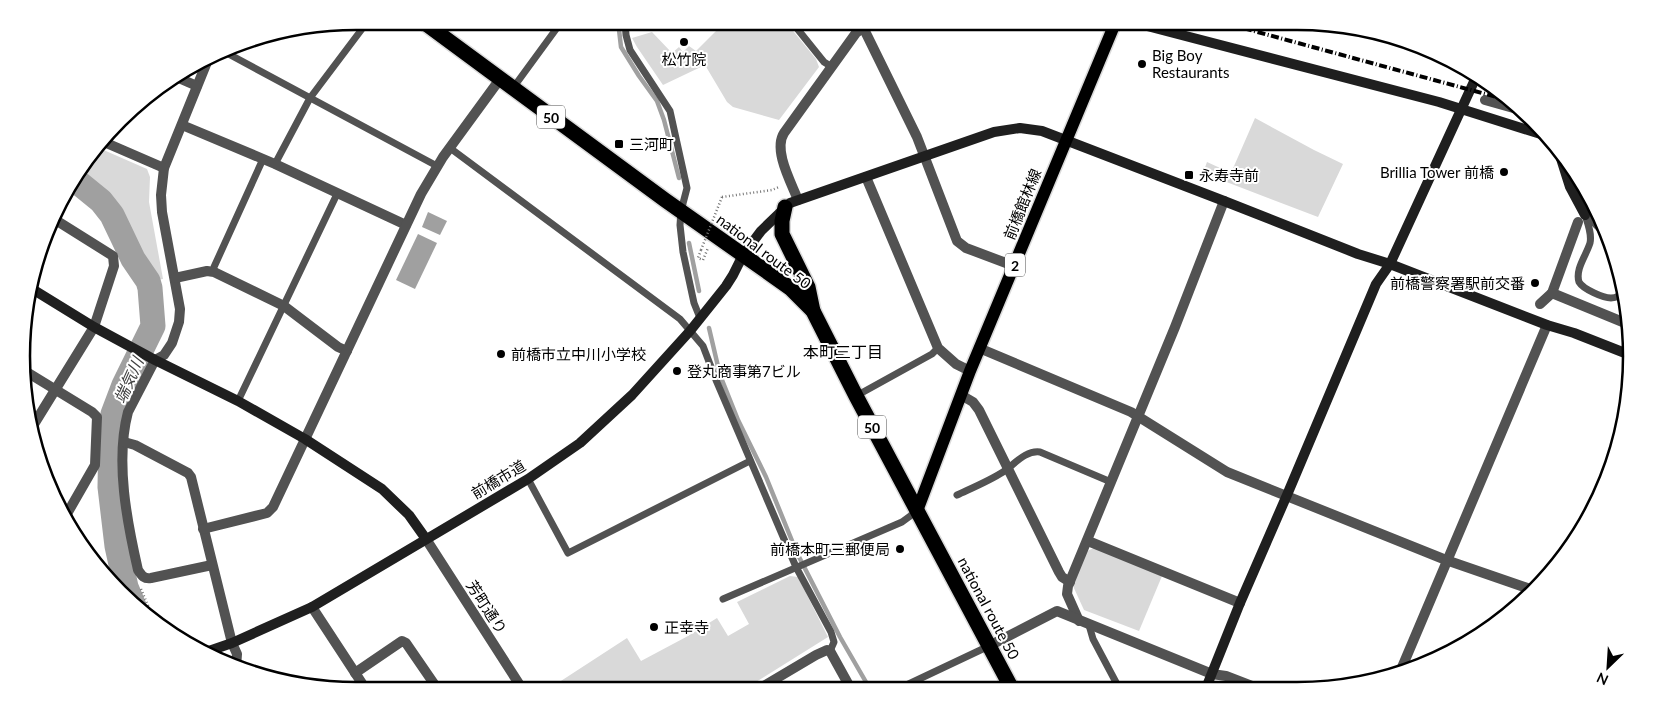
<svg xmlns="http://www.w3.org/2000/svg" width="1653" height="712" font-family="Lato,'Noto Sans JP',sans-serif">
	<rect width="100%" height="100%" fill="#fff"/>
	<!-- green -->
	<g fill="#d9d9d9">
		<path d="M715,21H785L816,59L819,67L779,120L733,107L727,102L705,65L663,85L637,47L632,38L652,32L672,53L679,47L683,52L689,46L696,51L717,30L714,23Z"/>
		<path d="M1255,118L1314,150L1343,164L1318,217L1203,173L1207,162L1231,173Z"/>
		<path d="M99,148L147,169L150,177L149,202L163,279L156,280L115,208L80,172Z"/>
		<path d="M1094,548L1162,576L1139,631L1084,610L1073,586L1087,551Z"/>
		<path d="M790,576L798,577L828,637L743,690H547L627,638L641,661L688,636L717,618L728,636L749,624L737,602Z"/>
	</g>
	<!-- water -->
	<g fill="#a0a0a0">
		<path d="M428,212L447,221L440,235L422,227Z"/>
		<path d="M418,234L437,243L415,289L396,280Z"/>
	</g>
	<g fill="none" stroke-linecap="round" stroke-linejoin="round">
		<!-- stream -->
		<g stroke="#a0a0a0" stroke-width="4.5">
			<path d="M618,21L621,47L639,76L657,101L664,120L679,178"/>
			<path d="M689,243L699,291"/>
			<path d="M709,328L720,375L738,420L766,477L797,553L840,637L870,689"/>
		</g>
		<!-- river -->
		<path stroke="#a0a0a0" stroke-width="25" d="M74,179L101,201L112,215L133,259L148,281L150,288L153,326L124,385L113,414L111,432L110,487L117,546L126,587L134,606"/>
		<!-- primary casing -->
		<g stroke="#dbdbdb" stroke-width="15">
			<path id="primary" d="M917,511L970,371L1116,21"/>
		</g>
		<!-- highway casing -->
		<g stroke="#dbdbdb" stroke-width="18">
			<g id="highway">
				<path d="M422,21L665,200L790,288L813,311L856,396L1012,689"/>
				<path d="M785,207L782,221V234L808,287L813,311"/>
			</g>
		</g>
		<!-- path -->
		<g stroke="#747474" stroke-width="2.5" stroke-dasharray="1 2.5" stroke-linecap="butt">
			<path d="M722,197L772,190L779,187"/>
			<path d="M701,250L698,258L703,260L708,248"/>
			<path d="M1610,258L1617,261"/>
			<path d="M141,589L155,622"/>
		</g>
		<!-- lane -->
		<g stroke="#525252" stroke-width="7">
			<path d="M625,21L626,35L630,50L670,111L687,188L681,211L680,225L683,252L694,303L700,318"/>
			<path d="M791,21L824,62L832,67"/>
			<path d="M223,51L437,166"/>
			<path d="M513,88L562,21"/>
			<path d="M450,148L680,319L703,346L716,380L796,567L831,632L834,642L830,651"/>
			<path d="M275,164L310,98L368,21"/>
			<path d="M1585,215C1588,224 1592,234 1590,243C1586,256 1575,269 1579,282C1583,289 1603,298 1611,298C1617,298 1621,295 1624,290"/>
			<path d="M1586,215L1601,230L1607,235"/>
			<path d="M214,272V267L263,159"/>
			<path d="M856,396L932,354L938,348"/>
			<path d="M238,401L337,194"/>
			<path d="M528,479L568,553L750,461"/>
			<path d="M957,495C972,488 989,481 1003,472C1014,465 1025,450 1040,452L1111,482"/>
			<path d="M723,599L902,522L917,511"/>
			<path d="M1089,625L1093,639L1119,688"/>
			<path d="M898,689L989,646"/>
		</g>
		<!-- street -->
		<g stroke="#525252" stroke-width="10">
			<path d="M860,21L917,137L957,241L966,248L1014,266"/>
			<path d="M209,57L164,168L161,195L162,212L180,309L179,322L172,343L164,355L155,360L128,412C115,461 127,522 138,570C142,576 144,579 151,578L212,565"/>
			<path d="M174,76L197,86"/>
			<path d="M1485,100L1524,111"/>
			<path d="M182,125L275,164L406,225"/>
			<path d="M104,142L164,168"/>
			<path d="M866,177L938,348L956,364L970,371"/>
			<path d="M1590,196L1598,210"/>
			<path d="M798,200C791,182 773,150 784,133L856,33L863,28"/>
			<path d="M175,278L207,271L214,272L284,306L338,347L347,351"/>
			<path d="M1552,293L1578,222"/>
			<path d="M1540,304L1552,293L1630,325"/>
			<path d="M979,348L1131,412L1227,472L1446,560L1533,590"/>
			<path d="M25,371L92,412L97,417L95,465L64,519"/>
			<path d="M961,395L973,402L979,410L1059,572L1062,577L1070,582"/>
			<path d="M31,429L94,327L114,266L113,256L54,219"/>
			<path d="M124,442L135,445L188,473L191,477L232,643L237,654L236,667"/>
			<path d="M203,529L267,513L273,507L421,194L443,157L500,79"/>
			<path d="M426,539L523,690"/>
			<path d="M1088,541L1240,603"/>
			<path d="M312,607L367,691"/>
			<path d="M1079,621L1067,594L1068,586L1175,327L1224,201"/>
			<path d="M989,646L1057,611L1212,674L1226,676L1257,688"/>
			<path d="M1400,672L1547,325"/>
			<path d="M355,673L402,641L406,643L439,691"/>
			<path d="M757,690L816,655L827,650L830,651L851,689"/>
		</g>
		<!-- secondary -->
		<g stroke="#1f1f1f" stroke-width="10">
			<path d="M1128,21L1439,102L1547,136"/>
			<path d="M1557,146L1570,187L1585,215"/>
			<path d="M29,287L94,327L155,360L238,401L305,439L382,489L409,515L426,539"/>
			<path d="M203,653L232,643L312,607L528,479L580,443L632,395L690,331L726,286L733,275L743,255L761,231L790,203L994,132L1020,128L1042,131L1224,201L1358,254L1390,264L1547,325L1574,333L1630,355"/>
			<path d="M1206,688L1240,603L1287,495L1376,284L1390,264L1477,75"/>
		</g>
		<!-- primary -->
		<use href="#primary" stroke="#000" stroke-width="12"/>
		<!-- highway -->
		<use href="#highway" stroke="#000" stroke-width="15"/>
		<!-- rail -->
		<g stroke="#000" stroke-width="4" stroke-dasharray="8 2.5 1 2.5" stroke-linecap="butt">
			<path d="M1217,21L1515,102"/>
			<path d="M1336,28L1420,46"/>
		</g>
		<!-- path-bridge -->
		<path stroke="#747474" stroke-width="2.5" stroke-dasharray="1 2.5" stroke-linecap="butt" d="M701,250L722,197"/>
	</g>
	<!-- markers -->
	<g fill="#000" stroke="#fff" stroke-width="2">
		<circle cx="684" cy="42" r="5"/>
		<circle cx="1142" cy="64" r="5"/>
		<rect x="614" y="139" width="10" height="10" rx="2.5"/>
		<circle cx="1504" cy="172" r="5"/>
		<rect x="1184" y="170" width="10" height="10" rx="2.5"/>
		<circle cx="1535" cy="283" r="5"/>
		<circle cx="501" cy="354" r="5"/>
		<circle cx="677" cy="371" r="5"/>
		<circle cx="900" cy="549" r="5"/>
		<circle cx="654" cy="627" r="5"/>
	</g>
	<g text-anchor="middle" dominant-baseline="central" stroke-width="4" stroke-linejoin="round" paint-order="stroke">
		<!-- shield labels -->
		<g fill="#fff" stroke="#4c4c4c" stroke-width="1">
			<rect x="537" y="105.5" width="28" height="23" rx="4"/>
			<rect x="1005" y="253.5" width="20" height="23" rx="4"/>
			<rect x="858" y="415.5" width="28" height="23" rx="4"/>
		</g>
		<g font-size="14" font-weight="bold" fill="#000">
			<text x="551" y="117">50</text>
			<text x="1015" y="265">2</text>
			<text x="872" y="427">50</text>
		</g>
		<!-- poi labels -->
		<g font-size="15" fill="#000" stroke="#fff" text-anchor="start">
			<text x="1152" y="55">Big Boy<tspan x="1152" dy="17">Restaurants</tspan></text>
			<text x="684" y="59" text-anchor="middle">松竹院</text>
			<text x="629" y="144">三河町</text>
			<text x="1494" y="172" text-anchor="end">Brillia Tower 前橋</text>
			<text x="1199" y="175">永寿寺前</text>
			<text x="1525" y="283" text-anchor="end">前橋警察署駅前交番</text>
			<text x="511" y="354">前橋市立中川小学校</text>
			<text x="687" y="371">登丸商事第7ビル</text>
			<text x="890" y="549" text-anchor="end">前橋本町三郵便局</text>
			<text x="664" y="627">正幸寺</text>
		</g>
		<!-- street labels -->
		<g font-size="15" fill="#000" stroke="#fff">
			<text transform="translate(1022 204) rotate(-68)">前橋館林線</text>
			<text transform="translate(764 251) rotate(37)">national route 50</text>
			<text transform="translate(498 479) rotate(-31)">前橋市道</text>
			<text transform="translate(487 607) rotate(57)">芳町通り</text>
			<text transform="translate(989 608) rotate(62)">national route 50</text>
		</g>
		<!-- neighbourhood labels -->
		<g font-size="16" fill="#000" stroke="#fff">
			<text x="843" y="351">本町三丁目</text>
		</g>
		<!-- water labels -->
		<g font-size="16" font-style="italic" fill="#414141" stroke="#fff">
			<text transform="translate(128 380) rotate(-66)">端気川</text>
		</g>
	</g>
	<!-- crop -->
	<path d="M0 0H1653V712H0ZM356 30H1297A326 326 0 0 1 1623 356V356A326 326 0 0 1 1297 682H356A326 326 0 0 1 30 356V356A326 326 0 0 1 356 30Z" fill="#fff" fill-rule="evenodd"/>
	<path fill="none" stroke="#000" stroke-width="2.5" d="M356 30H1297A326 326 0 0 1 1623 356V356A326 326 0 0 1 1297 682H356A326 326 0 0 1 30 356V356A326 326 0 0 1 356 30Z"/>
	<!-- north arrow -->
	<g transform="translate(1608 667) rotate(205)" stroke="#ffffff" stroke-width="4" paint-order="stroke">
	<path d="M0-4L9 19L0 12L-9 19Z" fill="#000000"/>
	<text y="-8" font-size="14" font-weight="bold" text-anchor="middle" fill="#000000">N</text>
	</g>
</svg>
